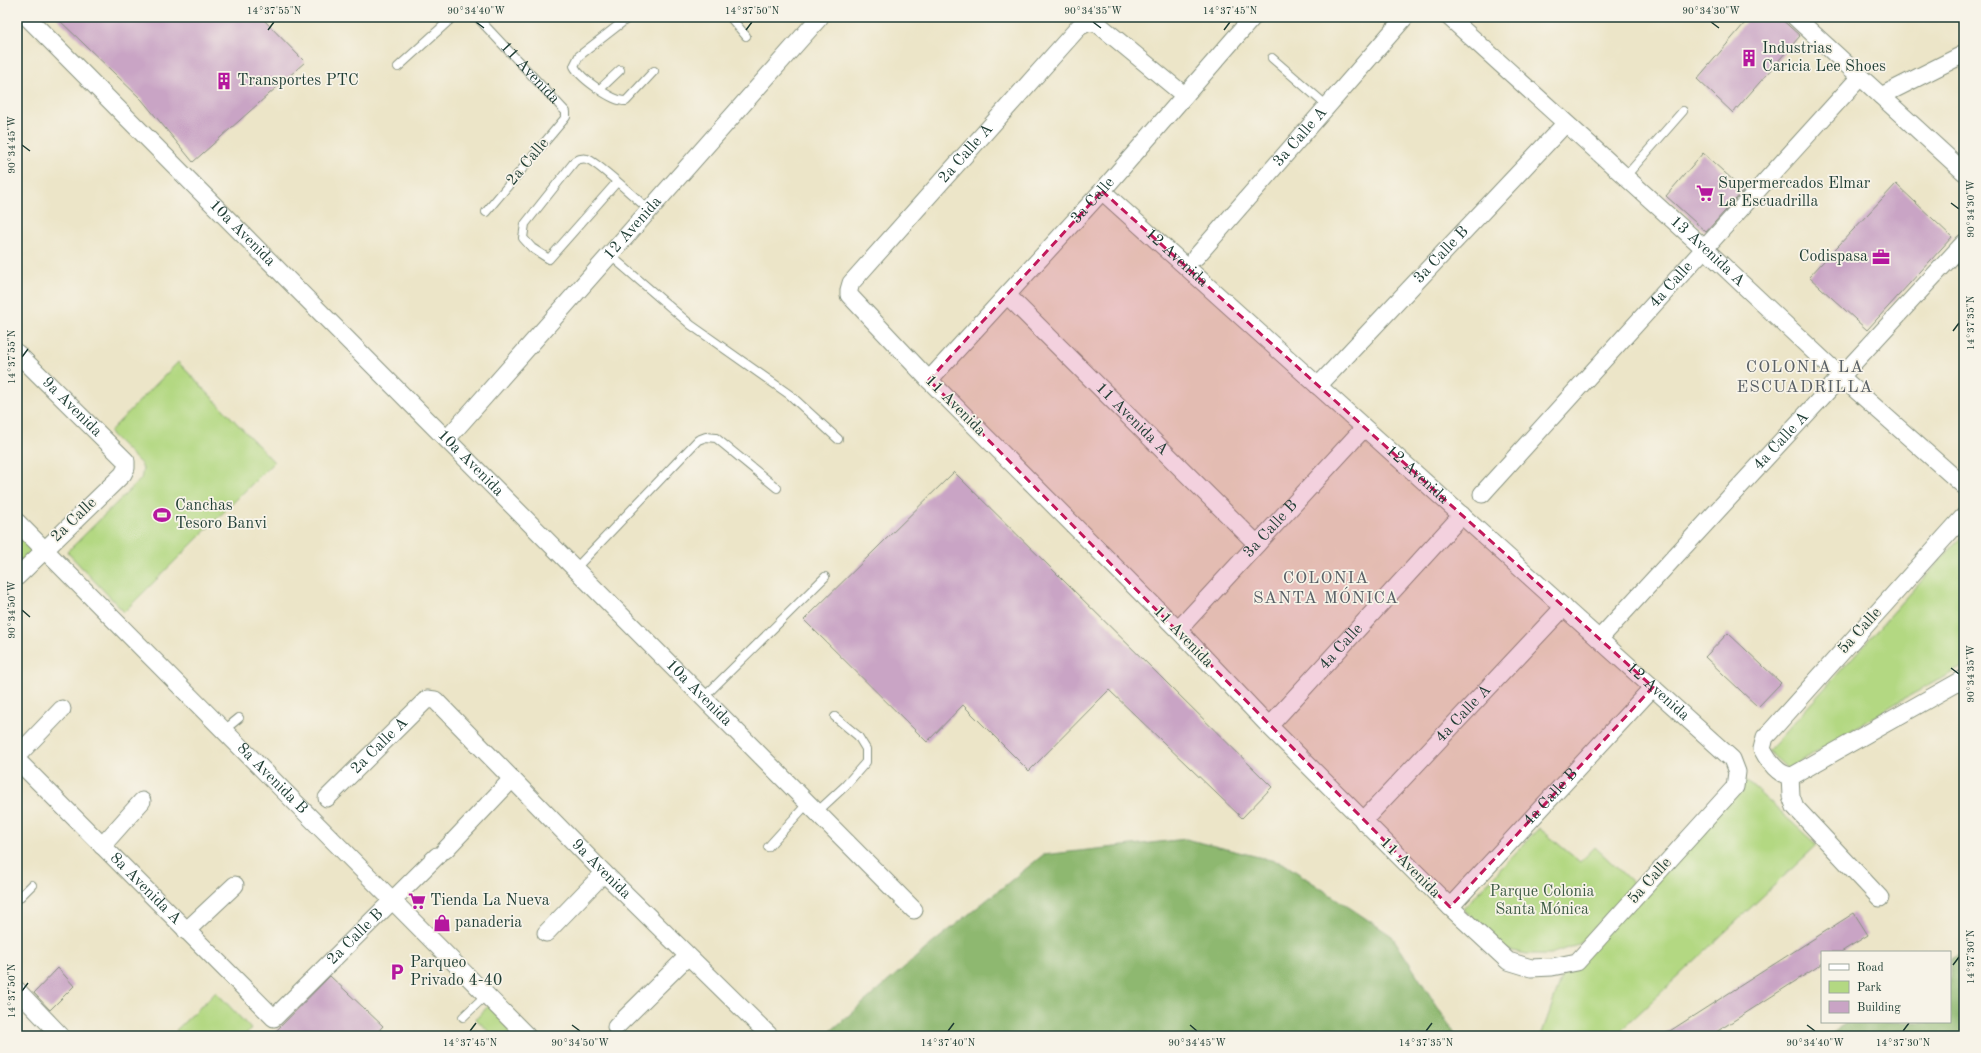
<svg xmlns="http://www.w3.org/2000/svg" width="1981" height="1053" font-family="'Old Standard TT',serif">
	<rect width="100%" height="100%" fill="#f7f3e8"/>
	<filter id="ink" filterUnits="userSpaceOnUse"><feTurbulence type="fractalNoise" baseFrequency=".025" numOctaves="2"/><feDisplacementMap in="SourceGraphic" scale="8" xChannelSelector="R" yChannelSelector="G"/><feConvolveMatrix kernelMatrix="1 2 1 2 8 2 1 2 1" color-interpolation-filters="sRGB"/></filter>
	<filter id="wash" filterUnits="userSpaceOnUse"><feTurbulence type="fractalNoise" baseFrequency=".012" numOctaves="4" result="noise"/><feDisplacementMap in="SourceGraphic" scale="16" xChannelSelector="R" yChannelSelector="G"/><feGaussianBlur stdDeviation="0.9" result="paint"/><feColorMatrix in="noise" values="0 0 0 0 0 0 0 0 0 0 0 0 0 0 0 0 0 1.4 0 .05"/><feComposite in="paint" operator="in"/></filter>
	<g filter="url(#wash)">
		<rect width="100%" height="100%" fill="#ece5c8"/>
		<!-- green -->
		<g fill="#b3d882" stroke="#698a5b">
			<path d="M178,362L274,462L124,612L67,552L141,479L143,469L141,464L109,432Z"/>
			<path d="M17,530L37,549L17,569Z"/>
			<path d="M1964,534V666L1898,702L1788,769L1768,751Z"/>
			<path d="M1745,780L1817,845L1615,1036H1541L1563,974Z"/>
			<path d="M1539,828L1580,862L1595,847L1634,884L1581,943L1551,954H1527L1507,950L1463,909Z"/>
			<path d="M216,992L251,1029L245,1036H182L176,1030Z"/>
			<path d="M490,1004L523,1036H494L476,1019Z"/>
		</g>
		<!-- forest -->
		<g fill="#8eb870" stroke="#567a52">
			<path d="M1186,839L1283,863L1392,936L1456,1036H825L929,946L1043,855Z"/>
			<path d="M1964,953V1036H1826L1848,1022H1950V959Z"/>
		</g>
		<g id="blocks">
			<!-- building -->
			<g fill="#c9a4c5">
				<path d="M56,17H261L305,62L193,162L142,100Z"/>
				<path d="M1750,17H1779L1800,36L1733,113L1697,79Z"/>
				<path d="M1703,153L1744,190L1706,232L1666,196Z"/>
				<path d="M1896,184L1952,237L1867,330L1809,277Z"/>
				<path d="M954,472L1272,787L1242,818L1109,690L1029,771L963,705L927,742L804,620Z"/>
				<path d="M1728,633L1781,683L1758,707L1705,657Z"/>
				<path d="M1854,913L1868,935L1841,952H1822V964L1710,1036H1662Z"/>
				<path d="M58,968L74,986L50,1010L34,993Z"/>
				<path d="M330,976L383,1026L374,1036H271Z"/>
			</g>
		</g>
	</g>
	<g filter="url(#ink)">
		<use href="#blocks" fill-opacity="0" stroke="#86917e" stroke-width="1"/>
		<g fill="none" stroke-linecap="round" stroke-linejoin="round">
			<!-- lane casing -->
			<g stroke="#86917e" stroke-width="10">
				<g id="lane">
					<path id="s1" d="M477,17L566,112V117L486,212"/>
					<path d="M629,17L579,56L574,66C580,78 613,102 626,101L654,71"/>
					<path d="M730,17L746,36"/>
					<path d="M1272,58L1326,105"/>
					<path d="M398,67L453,17"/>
					<path d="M600,89L620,70"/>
					<path d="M1625,177L1683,111"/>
					<path d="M617,182L549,259L532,248L523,238L525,224L575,161C579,159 583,158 587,159C596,161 639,201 649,210"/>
					<path d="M610,255L691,325L790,395L838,439"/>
					<path d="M575,569L698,440L706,437L716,438L777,488"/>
					<path d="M703,698L825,577"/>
					<path d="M223,731L239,718"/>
					<path d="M817,812L845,786L866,762V749L858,736L835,717"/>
					<path d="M768,847L808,803"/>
					<path d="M17,900L32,885"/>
					<path d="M463,1017L486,995"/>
				</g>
			</g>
			<!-- street casing -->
			<g stroke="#86917e" stroke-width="19">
				<g id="street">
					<path id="s2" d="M27,17L914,910"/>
					<path id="s3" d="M1449,17L1705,249L1840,376L1964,486"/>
					<path d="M1795,17L1964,172"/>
					<path d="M1881,96L1964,54"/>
					<path id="s4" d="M1102,191L1732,759L1737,772L1735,787L1577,962L1552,967L1531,968L1508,961L1450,907L1269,726L1178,630L929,380L849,295V290L851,283L1079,27L1089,22L1098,24L1184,95"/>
					<path id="s5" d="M1196,257L1405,17"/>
					<path id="s6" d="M1007,295L1257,544"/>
					<path id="s7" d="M17,353L126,461V468L123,474L17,577"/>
					<path id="s8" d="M929,380L1102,191L1253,17"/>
					<path id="s9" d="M1318,386L1565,124"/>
					<path id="s10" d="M447,439L820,17"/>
					<path id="s11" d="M1482,494L1860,77"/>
					<path d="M1964,516L1770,732L1765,737L1762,749C1767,759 1780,779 1794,775L1964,679"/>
					<path id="s12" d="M17,522L527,1036"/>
					<path id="s13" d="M1178,630L1364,428"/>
					<path id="s14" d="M1599,639L1964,243"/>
					<path id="s15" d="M1269,726L1462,515"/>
					<path d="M17,756L62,709"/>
					<path id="s16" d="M17,760L274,1018L437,856"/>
					<path d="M1790,776L1791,796L1795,807L1880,898"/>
					<path id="s17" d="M327,798L427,699L435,700L604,873L770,1036"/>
					<path id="s18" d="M1363,821L1564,607"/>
					<path d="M102,846L142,801"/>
					<path d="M445,850L512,779"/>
					<path id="s19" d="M1450,907L1653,687"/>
					<path d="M186,931L235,885"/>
					<path d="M546,933L604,873"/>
					<path d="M17,990L61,1036"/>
					<path d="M616,1027L688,956"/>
				</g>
			</g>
			<!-- lane -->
			<use href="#lane" stroke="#fff" stroke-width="8"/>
			<!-- street -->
			<use href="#street" stroke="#fff" stroke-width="17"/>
		</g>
	</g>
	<!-- marked area -->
	<path fill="#c2185b" fill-opacity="0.2" stroke="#c2185b" stroke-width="3" stroke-dasharray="8 5" stroke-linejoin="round" d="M1102,191L1653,687L1450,907L929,380Z"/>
	<!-- ticks -->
	<path fill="none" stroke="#1f3d34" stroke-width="1.5" d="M476,22L484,28M1093,22L1101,28M1711,22L1719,28M268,30L274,22M746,30L752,22M1224,30L1230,22M22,145L30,151M1951,203L1959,209M1953,331L1959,323M22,357L28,349M22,610L30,617M1951,668L1959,674M1953,965L1959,957M22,991L28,983M572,1025L580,1031M1190,1025L1197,1031M1807,1025L1815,1031M470,1031L476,1023M948,1031L954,1023M1426,1031L1432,1023M1903,1031L1909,1023"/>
	<!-- icons -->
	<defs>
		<g id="building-bare" transform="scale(1.38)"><path d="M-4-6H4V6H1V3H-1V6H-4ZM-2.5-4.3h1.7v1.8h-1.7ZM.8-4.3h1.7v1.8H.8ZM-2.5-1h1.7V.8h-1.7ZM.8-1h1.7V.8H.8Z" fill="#b5179e" stroke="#f7f3e8" stroke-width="2.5" paint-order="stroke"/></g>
		<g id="supermarket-bare" transform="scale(1.38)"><path d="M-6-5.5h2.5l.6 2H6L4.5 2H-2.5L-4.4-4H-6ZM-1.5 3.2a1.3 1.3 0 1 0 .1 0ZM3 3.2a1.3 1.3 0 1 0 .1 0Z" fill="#b5179e" stroke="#f7f3e8" stroke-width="2.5" paint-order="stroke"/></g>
		<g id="office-bare" transform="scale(1.38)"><path d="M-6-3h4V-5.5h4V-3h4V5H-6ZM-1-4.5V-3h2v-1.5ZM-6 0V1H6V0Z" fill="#b5179e" stroke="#f7f3e8" stroke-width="2.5" paint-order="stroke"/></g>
		<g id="stadium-bare" transform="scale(1.38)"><path d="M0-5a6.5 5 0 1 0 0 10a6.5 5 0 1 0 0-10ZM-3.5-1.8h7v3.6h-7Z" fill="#b5179e" stroke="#f7f3e8" stroke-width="2.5" paint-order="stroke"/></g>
		<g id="shop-bare" transform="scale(1.38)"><path d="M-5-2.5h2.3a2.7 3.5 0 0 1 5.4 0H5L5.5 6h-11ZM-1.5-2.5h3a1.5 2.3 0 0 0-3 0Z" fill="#b5179e" stroke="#f7f3e8" stroke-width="2.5" paint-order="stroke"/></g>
		<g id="parking-bare" transform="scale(1.38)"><path d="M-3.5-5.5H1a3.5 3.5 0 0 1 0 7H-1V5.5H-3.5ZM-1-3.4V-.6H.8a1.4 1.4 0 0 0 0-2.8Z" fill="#b5179e" stroke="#f7f3e8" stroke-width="2.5" paint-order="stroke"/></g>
	</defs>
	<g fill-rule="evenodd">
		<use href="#building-bare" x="1749" y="58"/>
		<use href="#building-bare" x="224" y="81"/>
		<use href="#supermarket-bare" x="1705" y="193"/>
		<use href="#office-bare" x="1881" y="257"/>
		<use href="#stadium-bare" x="162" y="515"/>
		<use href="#supermarket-bare" x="417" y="901"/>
		<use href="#shop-bare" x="442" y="923"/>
		<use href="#parking-bare" x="397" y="972"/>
	</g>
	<g text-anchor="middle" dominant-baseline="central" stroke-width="3.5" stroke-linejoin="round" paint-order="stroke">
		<!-- poi labels -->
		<g font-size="16" fill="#1f3d34" stroke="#f7f3e8" text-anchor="start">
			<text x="1762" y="49">Industrias<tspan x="1762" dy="18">Caricia Lee Shoes</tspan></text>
			<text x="237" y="81">Transportes PTC</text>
			<text x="1718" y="184">Supermercados Elmar<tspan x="1718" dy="18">La Escuadrilla</tspan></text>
			<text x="1868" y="257" text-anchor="end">Codispasa</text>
			<text x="175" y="506">Canchas<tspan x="175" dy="18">Tesoro Banvi</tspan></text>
			<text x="430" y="901">Tienda La Nueva</text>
			<text x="455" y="923">panaderia</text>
			<text x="410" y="963">Parqueo<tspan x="410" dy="18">Privado 4-40</tspan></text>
		</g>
		<!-- street labels -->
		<g font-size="16" fill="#1f3d34" stroke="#f7f3e8">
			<text stroke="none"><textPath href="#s1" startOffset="77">11 Avenida</textPath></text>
			<text stroke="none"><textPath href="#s5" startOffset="159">3a Calle A</textPath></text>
			<text stroke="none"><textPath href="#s4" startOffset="2306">2a Calle A</textPath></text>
			<text transform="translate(528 162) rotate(-50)">2a Calle</text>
			<text stroke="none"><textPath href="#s8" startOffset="243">3a Calle</textPath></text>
			<text stroke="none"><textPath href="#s10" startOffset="281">12 Avenida</textPath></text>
			<text stroke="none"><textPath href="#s2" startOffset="305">10a Avenida</textPath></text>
			<text stroke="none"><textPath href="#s3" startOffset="349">13 Avenida A</textPath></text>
			<text stroke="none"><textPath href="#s9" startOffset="180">3a Calle B</textPath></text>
			<text stroke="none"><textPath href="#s4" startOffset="100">12 Avenida</textPath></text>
			<text stroke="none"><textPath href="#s11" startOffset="282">4a Calle</textPath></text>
			<text transform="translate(955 406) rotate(45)">11 Avenida</text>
			<text stroke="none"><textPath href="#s7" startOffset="77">9a Avenida</textPath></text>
			<text stroke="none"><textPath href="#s6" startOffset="176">11 Avenida A</textPath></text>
			<text stroke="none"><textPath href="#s14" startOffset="269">4a Calle A</textPath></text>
			<text stroke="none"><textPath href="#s2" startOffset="629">10a Avenida</textPath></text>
			<text stroke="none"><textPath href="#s4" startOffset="424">12 Avenida</textPath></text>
			<text transform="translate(74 520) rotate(-44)">2a Calle</text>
			<text stroke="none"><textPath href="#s13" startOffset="137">3a Calle B</textPath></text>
			<text transform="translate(1860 631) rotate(-48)">5a Calle</text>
			<text transform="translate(1183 637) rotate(46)">11 Avenida</text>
			<text stroke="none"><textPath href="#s15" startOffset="107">4a Calle</textPath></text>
			<text stroke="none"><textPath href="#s4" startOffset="748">12 Avenida</textPath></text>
			<text stroke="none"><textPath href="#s2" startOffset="953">10a Avenida</textPath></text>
			<text stroke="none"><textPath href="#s18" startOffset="147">4a Calle A</textPath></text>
			<text stroke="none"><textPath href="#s17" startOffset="74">2a Calle A</textPath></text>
			<text stroke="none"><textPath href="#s12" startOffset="362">8a Avenida B</textPath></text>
			<text stroke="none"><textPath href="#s19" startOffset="149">4a Calle B</textPath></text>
			<text transform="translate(1410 868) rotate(45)">11 Avenida</text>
			<text stroke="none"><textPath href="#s17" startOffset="386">9a Avenida</textPath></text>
			<text transform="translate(1650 881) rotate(-48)">5a Calle</text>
			<text stroke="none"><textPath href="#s16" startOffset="182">8a Avenida A</textPath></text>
			<text stroke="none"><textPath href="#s16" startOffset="479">2a Calle B</textPath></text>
		</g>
		<!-- park labels -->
		<g font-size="16" fill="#3d5c44" stroke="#f7f3e8">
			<text x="1542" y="892">Parque Colonia<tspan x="1542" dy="18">Santa Mónica</tspan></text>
		</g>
		<!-- neighbourhood labels -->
		<g font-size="17" letter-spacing="1" fill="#5a6167" stroke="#f7f3e8">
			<text x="1805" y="367">COLONIA LA<tspan x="1805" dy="20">ESCUADRILLA</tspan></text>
			<text x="1326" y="578">COLONIA<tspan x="1326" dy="20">SANTA MÓNICA</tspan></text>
		</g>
	</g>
	<!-- margin -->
	<rect width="1981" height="1053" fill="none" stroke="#f7f3e8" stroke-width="44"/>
	<!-- legend -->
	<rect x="1821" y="951" width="130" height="72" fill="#f7f3e8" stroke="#a1aaa0"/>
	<rect x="1829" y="964" width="20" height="6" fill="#ffffff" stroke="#a1aaa0"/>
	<text x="1857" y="971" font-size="12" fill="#1f3d34">Road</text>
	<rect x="1829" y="981" width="20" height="12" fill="#b3d882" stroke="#a1aaa0"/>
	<text x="1857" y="991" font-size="12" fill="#1f3d34">Park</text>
	<rect x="1829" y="1001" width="20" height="12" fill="#c9a4c5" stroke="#a1aaa0"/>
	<text x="1857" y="1011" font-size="12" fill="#1f3d34">Building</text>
	<rect x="22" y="22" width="1937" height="1009" fill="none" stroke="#1f3d34" stroke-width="1.5"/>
	<g font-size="10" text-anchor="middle" fill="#1f3d34">
		<text x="274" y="14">14°37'55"N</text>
		<text x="476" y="14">90°34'40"W</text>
		<text x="752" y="14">14°37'50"N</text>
		<text x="1093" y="14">90°34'35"W</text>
		<text x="1230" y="14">14°37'45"N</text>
		<text x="1711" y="14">90°34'30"W</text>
		<text transform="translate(11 145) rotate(-90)" y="4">90°34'45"W</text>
		<text transform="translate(1970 209) rotate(-90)" y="4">90°34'30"W</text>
		<text transform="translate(1970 323) rotate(-90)" y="4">14°37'35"N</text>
		<text transform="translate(11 357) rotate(-90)" y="4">14°37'55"N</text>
		<text transform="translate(11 610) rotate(-90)" y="4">90°34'50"W</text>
		<text transform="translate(1970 674) rotate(-90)" y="4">90°34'35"W</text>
		<text transform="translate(1970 957) rotate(-90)" y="4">14°37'30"N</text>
		<text transform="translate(11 991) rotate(-90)" y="4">14°37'50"N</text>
		<text x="470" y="1046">14°37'45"N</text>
		<text x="580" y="1046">90°34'50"W</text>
		<text x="948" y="1046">14°37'40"N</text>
		<text x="1197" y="1046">90°34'45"W</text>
		<text x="1426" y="1046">14°37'35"N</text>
		<text x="1815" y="1046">90°34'40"W</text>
		<text x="1903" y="1046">14°37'30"N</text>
	</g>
</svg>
